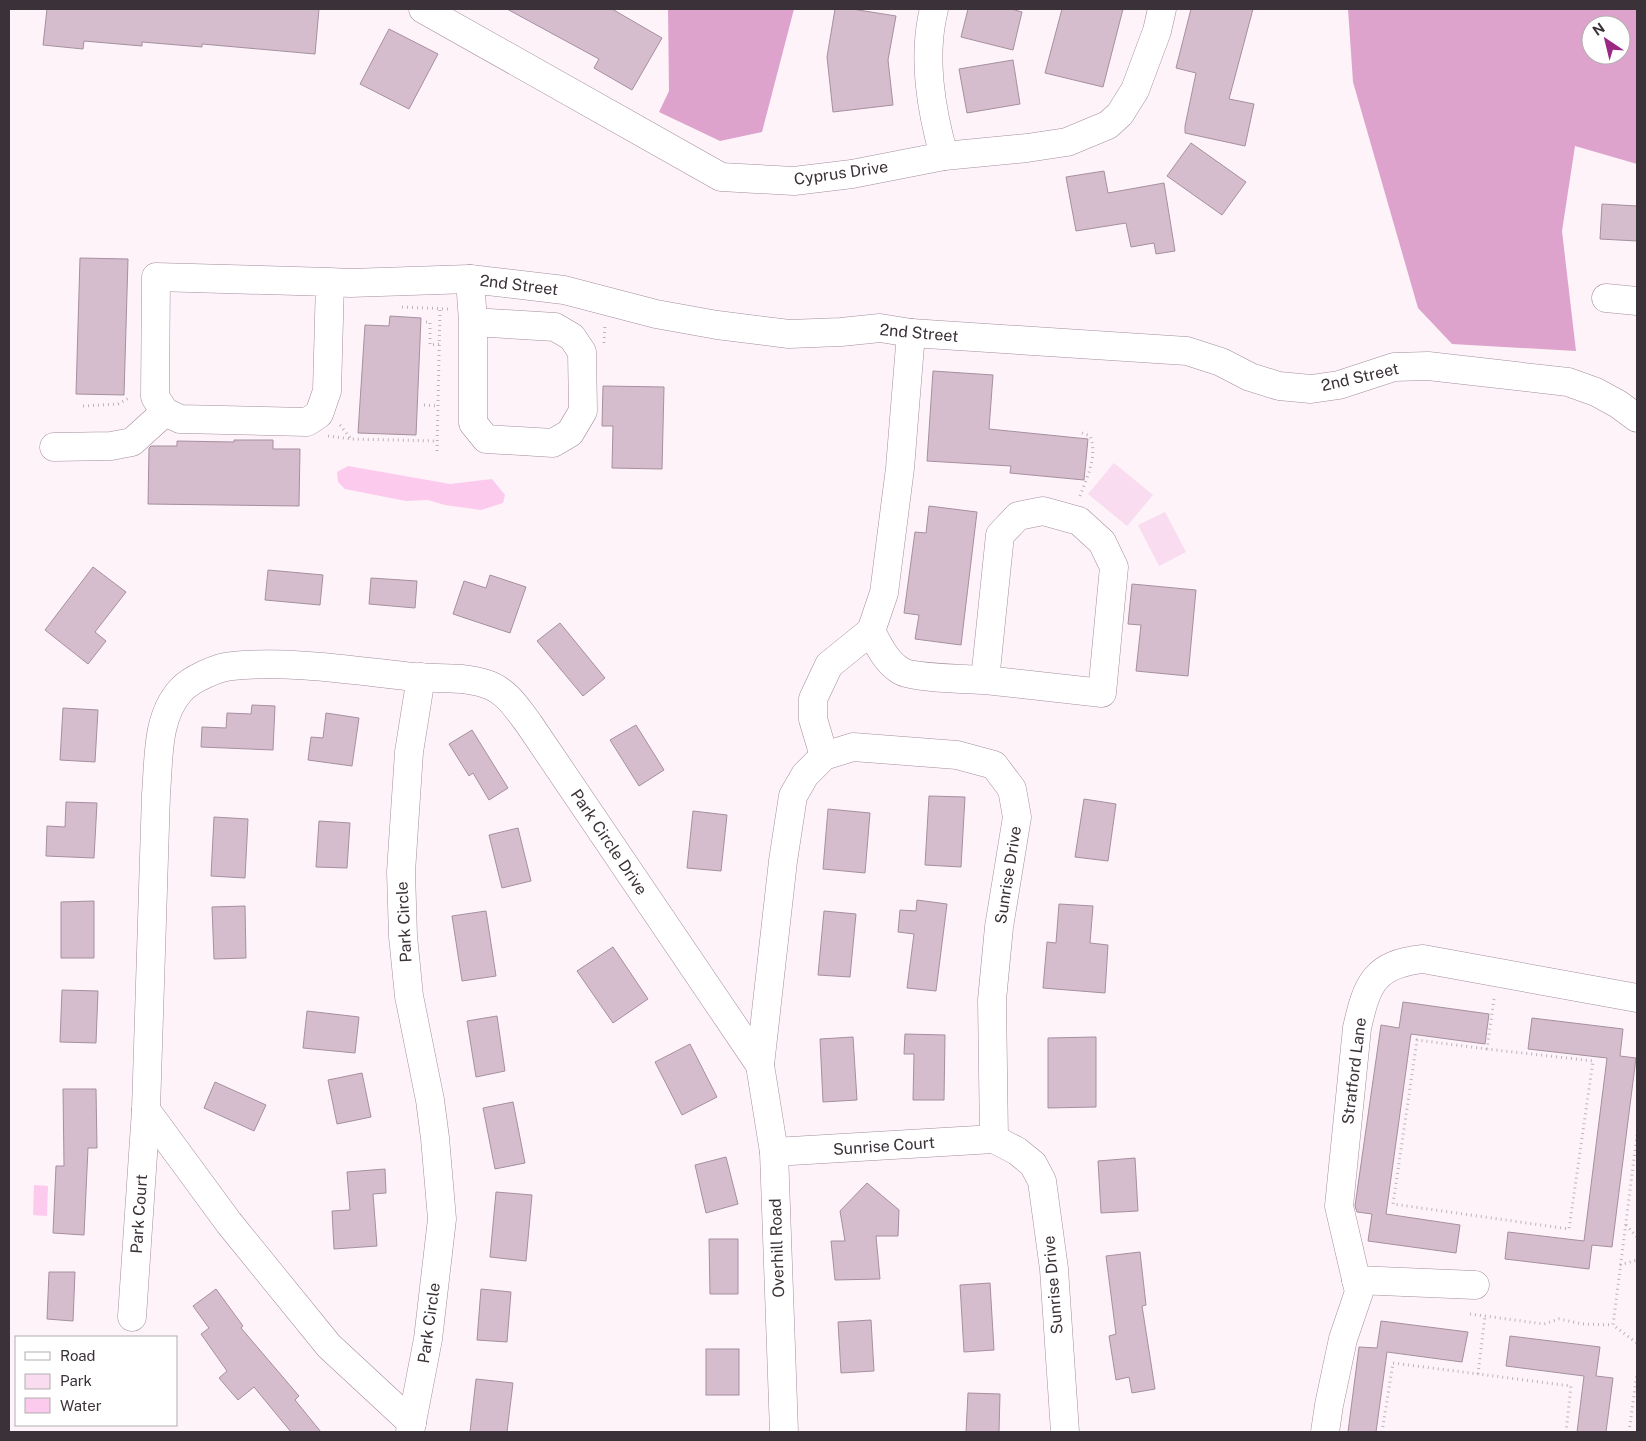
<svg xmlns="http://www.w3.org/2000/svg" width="1646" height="1441" font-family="'Public Sans',sans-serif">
	<rect width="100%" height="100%" fill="#fdf3f9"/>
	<!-- green -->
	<g fill="#f9dcf0">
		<path d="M1114,463L1153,495L1127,526L1088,494Z"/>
		<path d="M1165,512L1186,552L1159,566L1138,525Z"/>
	</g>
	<!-- forest -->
	<g fill="#dea3cc" fill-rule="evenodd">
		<path d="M668,9H794L762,132L720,141L659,112L669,91Z"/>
		<path d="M1348,9H1637V164L1575,146L1562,231L1576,351L1452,344L1418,308L1353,82ZM1591,25H1621V55H1591Z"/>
	</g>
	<!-- water -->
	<g fill="#fccaec">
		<path d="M348,466L450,484L492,479L505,495L503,503L481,510L445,505L428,500L406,501L345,489L338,482L337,472Z"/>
		<path d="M34,1185L48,1186L47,1216L33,1215Z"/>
	</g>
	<!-- building -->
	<g fill="#d5bdcd" stroke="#a68f9f">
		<path d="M47,9H319L315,54L202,44V47L142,42V46L84,41L83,49L43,45Z"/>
		<path d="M507,9H612L662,38L632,90L594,68L599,59Z"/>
		<path d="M835,9H852L896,16L888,60L893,105L833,112L827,57Z"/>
		<path d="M968,9H1011L1022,12L1013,50L961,37Z"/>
		<path d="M1062,9H1123L1103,87L1045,73Z"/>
		<path d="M1191,9H1253L1229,99L1254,104L1245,146L1185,133V126L1196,73L1176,68Z"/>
		<path d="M389,29L438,54L409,109L360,84Z"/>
		<path d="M1013,60L1020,104L967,113L959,69Z"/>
		<path d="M1191,143L1246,182L1222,215L1167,176Z"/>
		<path d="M1104,171L1108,193L1164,183L1175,251L1156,254L1154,243L1131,247L1126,223L1076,231L1066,177Z"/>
		<path d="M1602,204L1637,206V241L1600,239Z"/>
		<path d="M80,258L128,259L124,395L76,394Z"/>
		<path d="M390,316L421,318L416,435L358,433L365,325L389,326Z"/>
		<path d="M933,371L993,375L989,429L1088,439L1084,480L1010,473L1011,466L927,461Z"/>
		<path d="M603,386L664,387L662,469L612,468L613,426H602Z"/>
		<path d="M234,440H273V449H300L299,506L148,504L149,448L151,446H177V441L234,442Z"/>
		<path d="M929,506L977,512L961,645L915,639L919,615L904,613L915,532L926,533Z"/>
		<path d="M93,567L126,592L95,632L106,641L88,664L45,630Z"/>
		<path d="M268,570L323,575L320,605L265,600Z"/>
		<path d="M490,575L526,587L510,633L453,614L464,581L486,588Z"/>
		<path d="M371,578L417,581L415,608L369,604Z"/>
		<path d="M1132,584L1196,590L1188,676L1136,671L1141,625L1128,624Z"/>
		<path d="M560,623L605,678L583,696L537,641Z"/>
		<path d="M252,705L275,706L273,750L201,747L202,727L226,728L227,713L251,714Z"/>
		<path d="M63,708L98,710L95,762L60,760Z"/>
		<path d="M326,713L359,718L352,766L308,760L311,737L323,738Z"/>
		<path d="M636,725L664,770L639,786L610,740Z"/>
		<path d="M472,730L508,788L489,800L473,773L469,776L449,744Z"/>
		<path d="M929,796L965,797L961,867L925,865Z"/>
		<path d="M1084,799L1116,804L1108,861L1075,857Z"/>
		<path d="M66,802L97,803L94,858L46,856L47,826L65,827Z"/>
		<path d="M828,809L870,813L865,873L823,869Z"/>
		<path d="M693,811L727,815L721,871L687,868Z"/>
		<path d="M214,817L248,819L245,878L211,876Z"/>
		<path d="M319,821L350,823L347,868L316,867Z"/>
		<path d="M518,828L531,881L502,888L489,835Z"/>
		<path d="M917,900L947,904L936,991L907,988L914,934L898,932L900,910L916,911Z"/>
		<path d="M94,901V958H61V902Z"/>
		<path d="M1059,904L1093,906L1090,943L1108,945L1105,993L1043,988L1047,942L1056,943Z"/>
		<path d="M245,906L246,958L214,959L212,907Z"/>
		<path d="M486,911L496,976L462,981L452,916Z"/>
		<path d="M824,911L856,914L850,977L818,975Z"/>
		<path d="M613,947L648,999L613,1023L577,971Z"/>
		<path d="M62,990L98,991L96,1043L60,1042Z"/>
		<path d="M1403,1002L1489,1014L1485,1044L1411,1034L1386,1214L1460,1225L1456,1253L1368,1241L1372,1214L1357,1212L1355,1206L1381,1025L1399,1028Z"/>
		<path d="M307,1011L359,1017L355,1053L303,1048Z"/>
		<path d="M497,1016L505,1071L476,1077L467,1021Z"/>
		<path d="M1532,1018L1623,1029L1620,1056L1636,1058L1612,1247L1592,1245L1589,1269L1505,1259L1508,1232L1584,1241L1607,1058L1528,1049Z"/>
		<path d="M905,1034L945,1035L944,1100H913L914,1054H904Z"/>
		<path d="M853,1037L857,1100L823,1102L820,1039Z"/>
		<path d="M1096,1037V1107L1048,1108V1038Z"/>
		<path d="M690,1044L717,1097L682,1115L655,1062Z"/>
		<path d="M362,1073L371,1117L337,1124L328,1080Z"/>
		<path d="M215,1082L266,1105L254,1131L204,1108Z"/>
		<path d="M63,1089H96L97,1148H88L84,1235L53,1233L56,1166H64Z"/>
		<path d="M513,1102L525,1163L495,1169L483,1108Z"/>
		<path d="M726,1157L738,1204L706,1213L695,1165Z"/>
		<path d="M1135,1158L1138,1211L1101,1213L1098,1161Z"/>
		<path d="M385,1169L386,1193L373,1194L377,1246L334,1249L332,1211L350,1210L347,1172Z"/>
		<path d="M867,1183L899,1210L898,1236H876L880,1279L835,1280L831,1241H845L840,1211Z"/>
		<path d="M496,1192L532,1195L526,1261L490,1257Z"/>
		<path d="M709,1239H738V1294H710Z"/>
		<path d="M1140,1252L1146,1305L1142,1306L1155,1389L1132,1393L1129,1377L1116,1380L1109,1336L1116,1334L1106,1256Z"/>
		<path d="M49,1272H75L73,1321L47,1319Z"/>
		<path d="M990,1283L994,1350L964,1352L960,1285Z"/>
		<path d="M216,1289L243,1326L241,1328L299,1396L295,1400L321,1432H291L254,1387L238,1400L219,1378L227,1371L201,1334L209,1328L193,1306Z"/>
		<path d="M481,1289L511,1292L507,1342L477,1340Z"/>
		<path d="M871,1320L874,1371L841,1373L838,1322Z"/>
		<path d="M1381,1321L1468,1332L1462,1362L1387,1352L1376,1432H1348L1359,1347L1377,1348Z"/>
		<path d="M1510,1336L1600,1347L1596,1376L1613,1378L1606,1432H1577L1584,1376L1506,1366Z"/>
		<rect x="706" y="1349" width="33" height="46"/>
		<path d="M476,1379L513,1383L507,1432H470Z"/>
		<path d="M968,1393L1000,1394L999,1432H966Z"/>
	</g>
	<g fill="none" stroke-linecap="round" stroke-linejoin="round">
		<!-- minor casing -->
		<g stroke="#a48d9d" stroke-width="29">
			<g id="minor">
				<path d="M423,9L721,177L794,181L852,174L944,156L1027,148L1067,142L1108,125L1120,114L1135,90L1157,31L1162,9"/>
				<path d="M934,9C922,57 931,109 944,156"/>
				<path d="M470,279L473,322V423L486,439L553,443L570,433L583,411L582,352L572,337L555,327L473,322"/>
				<path d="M330,282L327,391L319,414L307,422L180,419L165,412L155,397L156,277L330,282L350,283L470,279L564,290L656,314L717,325L789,334L841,332L880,328L911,333L1187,351L1221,362L1250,377L1279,386L1311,389L1339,385L1394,367L1428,366L1568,382L1596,392L1618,404L1637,418"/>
				<path d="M1606,298L1637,301"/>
				<path d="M54,447L111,446L132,442L165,412"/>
				<path d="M871,631C879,646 886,662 901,671C912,678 969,679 985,680L1000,535L1018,516L1043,511L1079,521L1102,542L1114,567L1102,693L985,680"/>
				<path d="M824,756L813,719V699L829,665L871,631L884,593L900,468L911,333"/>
				<path d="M146,1110L229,1223L329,1346L412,1423"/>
				<path d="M994,1139L1017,1151L1033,1164L1042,1181L1054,1269L1065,1432"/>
				<path d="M774,1152L994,1139"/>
				<path d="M1356,1280L1475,1285"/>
				<path d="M132,1317L146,1110L156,794C159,760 156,717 181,690C191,679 218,667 232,666C289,660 357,671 414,677C438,679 463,676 486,684C506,690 517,708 529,724L760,1065"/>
				<path d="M410,1432L428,1339L442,1219L435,1138L430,1100L409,996L403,936L401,872L409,752L421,677"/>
				<path d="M784,1432L774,1152L760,1065L783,861L793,796L805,775L824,756L853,747L957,755L994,765L1012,789L1017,817L999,927L992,1000L994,1139"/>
				<path d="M1325,1432L1329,1405L1343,1339L1359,1292L1339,1206L1357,1028C1367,984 1374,964 1423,959L1637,998"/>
			</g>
		</g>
		<!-- path -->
		<g stroke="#bdb3b9" stroke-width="3" stroke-dasharray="1 4" stroke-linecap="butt">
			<path d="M402,307L448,309"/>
			<path d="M426,322H430V345L440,344"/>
			<path d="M604,343L605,324"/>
			<path d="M424,405L438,406"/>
			<path d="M83,406L118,404L131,397"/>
			<path d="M340,425L351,439"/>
			<path d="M328,436L351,439L437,441"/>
			<path d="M437,451L440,309"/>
			<path d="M1080,496C1087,477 1098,456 1090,436L1082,433"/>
			<path d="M1487,1049L1417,1040L1393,1204L1569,1229L1593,1061L1487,1049L1494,999"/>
			<path d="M1637,1135L1613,1325L1637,1343"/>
			<path d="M1626,1225L1637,1237"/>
			<path d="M1620,1265L1637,1260"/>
			<path d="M1470,1314L1544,1324L1559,1319L1583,1324L1613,1325"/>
			<path d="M1478,1374L1485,1316"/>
			<path d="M1382,1432L1393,1363L1571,1386L1566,1432"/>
			<path d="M1629,1432L1637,1373"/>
		</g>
		<!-- minor -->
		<use href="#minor" stroke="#fff" stroke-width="28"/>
	</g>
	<g text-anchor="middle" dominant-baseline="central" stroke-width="4.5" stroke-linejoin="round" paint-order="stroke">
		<!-- street labels -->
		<g font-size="16" fill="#3b3138" stroke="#fff">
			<text transform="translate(841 173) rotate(-8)">Cyprus Drive</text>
			<text transform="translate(519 285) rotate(7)">2nd Street</text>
			<text transform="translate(919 333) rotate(5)">2nd Street</text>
			<text transform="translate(1360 377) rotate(-13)">2nd Street</text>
			<text transform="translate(609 842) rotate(56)">Park Circle Drive</text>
			<text transform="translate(1008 875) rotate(-81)">Sunrise Drive</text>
			<text transform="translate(404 922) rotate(-93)">Park Circle</text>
			<text transform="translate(1354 1071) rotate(-83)">Stratford Lane</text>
			<text transform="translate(884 1146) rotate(-4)">Sunrise Court</text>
			<text transform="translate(139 1214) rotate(-86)">Park Court</text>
			<text transform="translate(777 1248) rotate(-92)">Overhill Road</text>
			<text transform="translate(1053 1285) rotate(-95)">Sunrise Drive</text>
			<text transform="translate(429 1323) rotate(-82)">Park Circle</text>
		</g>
	</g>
	<!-- border -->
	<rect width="1646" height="1441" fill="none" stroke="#3b3138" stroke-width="20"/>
	<!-- legend -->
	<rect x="15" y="1336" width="162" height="90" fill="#ffffff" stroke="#b1adaf"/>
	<rect x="25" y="1352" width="25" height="8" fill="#ffffff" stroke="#b1adaf"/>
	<text x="60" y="1361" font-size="15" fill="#3b3138">Road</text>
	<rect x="25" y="1374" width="25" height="15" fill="#f9dcf0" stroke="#b1adaf"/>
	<text x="60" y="1386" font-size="15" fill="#3b3138">Park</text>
	<rect x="25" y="1398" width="25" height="15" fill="#fccaec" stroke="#b1adaf"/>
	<text x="60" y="1411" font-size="15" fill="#3b3138">Water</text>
	<!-- north arrow -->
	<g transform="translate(1606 40) rotate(325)"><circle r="24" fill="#ffffff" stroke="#b1adaf"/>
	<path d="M0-4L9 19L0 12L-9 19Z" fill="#9c2783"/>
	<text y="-8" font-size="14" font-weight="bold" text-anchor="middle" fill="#3b3138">N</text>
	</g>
</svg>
